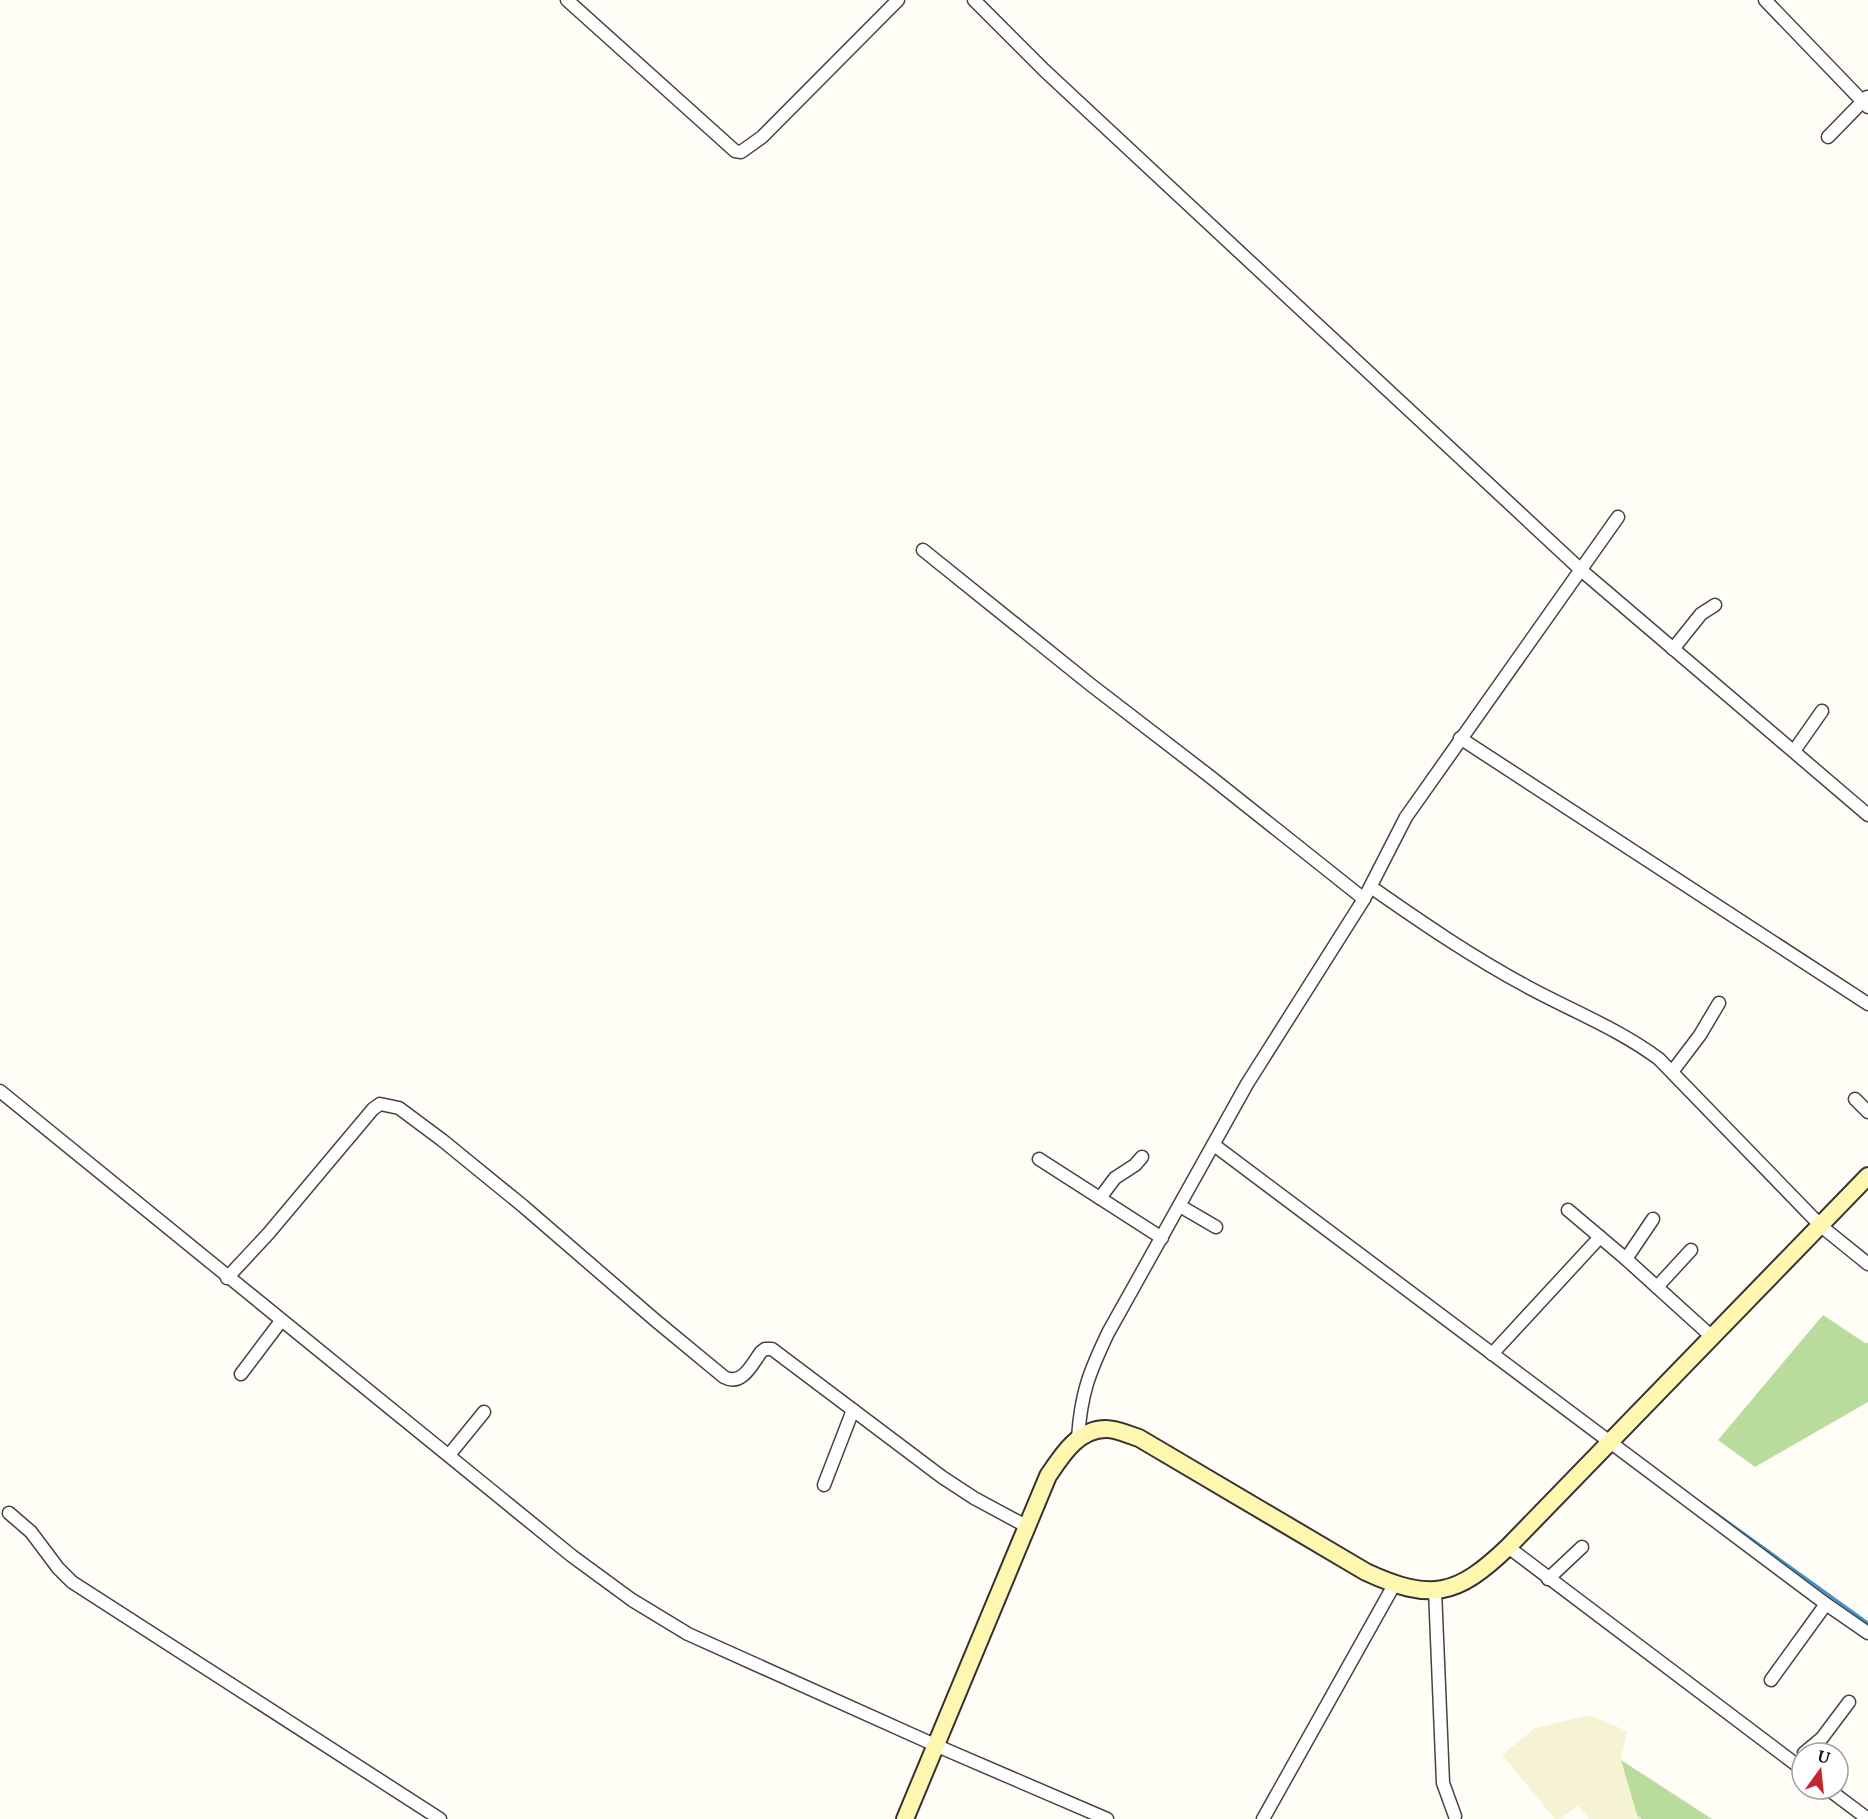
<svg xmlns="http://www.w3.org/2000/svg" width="1868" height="1819" font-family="Lora,serif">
	<rect width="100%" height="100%" fill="#fffdf5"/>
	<!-- farmland -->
	<path fill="#f6f3d4" d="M1589,1715L1627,1731L1621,1760L1637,1814L1642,1819H1589L1578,1806L1559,1819H1555L1502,1755L1535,1728Z"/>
	<!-- forest -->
	<g fill="#b9dc9c">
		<path d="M1823,1315L1865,1343H1868V1402L1755,1467L1718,1440Z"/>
		<path d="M1621,1760L1712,1819H1642L1637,1815Z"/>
	</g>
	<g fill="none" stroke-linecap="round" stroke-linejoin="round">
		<!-- stream -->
		<path stroke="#3f96cf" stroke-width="3" d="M1704,1505L1868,1623"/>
		<!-- minor casing -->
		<g stroke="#444" stroke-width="15">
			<g id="minor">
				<path d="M567,0L735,151L741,152L762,137L898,0"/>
				<path d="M974,0L1044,70L1581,570L1868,815"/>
				<path d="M1765,0L1868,107"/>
				<path d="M1828,137L1867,97"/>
				<path d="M923,550L1091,685L1208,775L1364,899"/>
				<path d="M1673,649L1701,614L1715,605"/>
				<path d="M1460,738L1868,1004"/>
				<path d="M1794,751L1822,711"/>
				<path d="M1371,887C1421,922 1472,957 1526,986C1570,1010 1619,1029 1659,1059L1821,1226L1868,1264"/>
				<path d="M1672,1072L1700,1035L1719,1003"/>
				<path d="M0,1091L572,1556L632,1600L688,1634L935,1745L1107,1819"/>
				<path d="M1855,1099L1868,1112"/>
				<path d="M1214,1145L1826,1604L1868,1633"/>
				<path d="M1039,1159L1162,1238"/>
				<path d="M1100,1198L1115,1178L1135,1165L1142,1157"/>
				<path d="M1180,1206L1216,1227"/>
				<path d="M1568,1210L1626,1259L1711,1336"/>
				<path d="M1626,1259L1653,1219"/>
				<path d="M227,1278L268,1234L373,1109L380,1104L399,1108L442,1140L523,1206L655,1320L724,1377C742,1387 752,1364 761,1352L765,1349H772L942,1477L974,1498L1026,1526"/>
				<path d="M1657,1287L1691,1250"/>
				<path d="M1492,1354L1600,1237"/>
				<path d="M241,1374L281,1321"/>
				<path d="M1078,1438C1081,1393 1089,1373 1108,1333L1247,1084L1364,899L1406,817L1618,517"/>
				<path d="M449,1455L484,1412"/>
				<path d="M824,1485L853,1410"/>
				<path d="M9,1513L31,1532L58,1568L72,1582L440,1819"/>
				<path d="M1508,1547L1802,1769"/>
				<path d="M1548,1579L1582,1547"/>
				<path d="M1435,1590L1443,1783L1455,1816"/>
				<path d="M1771,1680L1826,1604"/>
				<path d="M1804,1753L1822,1738L1849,1702"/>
				<path d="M1828,1789L1868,1819"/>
				<path d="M1263,1819L1394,1585"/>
			</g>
		</g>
		<!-- secondary casing -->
		<g stroke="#333" stroke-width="20">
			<path id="secondary" d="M905,1819L1048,1476C1062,1455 1078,1429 1106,1429C1117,1429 1129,1435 1139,1438L1366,1572C1431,1602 1457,1596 1508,1547L1868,1176"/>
		</g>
		<!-- minor -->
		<use href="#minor" stroke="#fff" stroke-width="12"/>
		<!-- secondary -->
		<use href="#secondary" stroke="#fff6b0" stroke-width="16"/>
	</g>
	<!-- north arrow -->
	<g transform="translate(1820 1771) rotate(15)"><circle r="28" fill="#ffffff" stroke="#a0a0a0" stroke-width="1.5"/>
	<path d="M0-4.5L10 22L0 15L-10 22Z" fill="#c4262e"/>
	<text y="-9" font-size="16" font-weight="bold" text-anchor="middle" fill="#111111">U</text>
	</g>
</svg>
